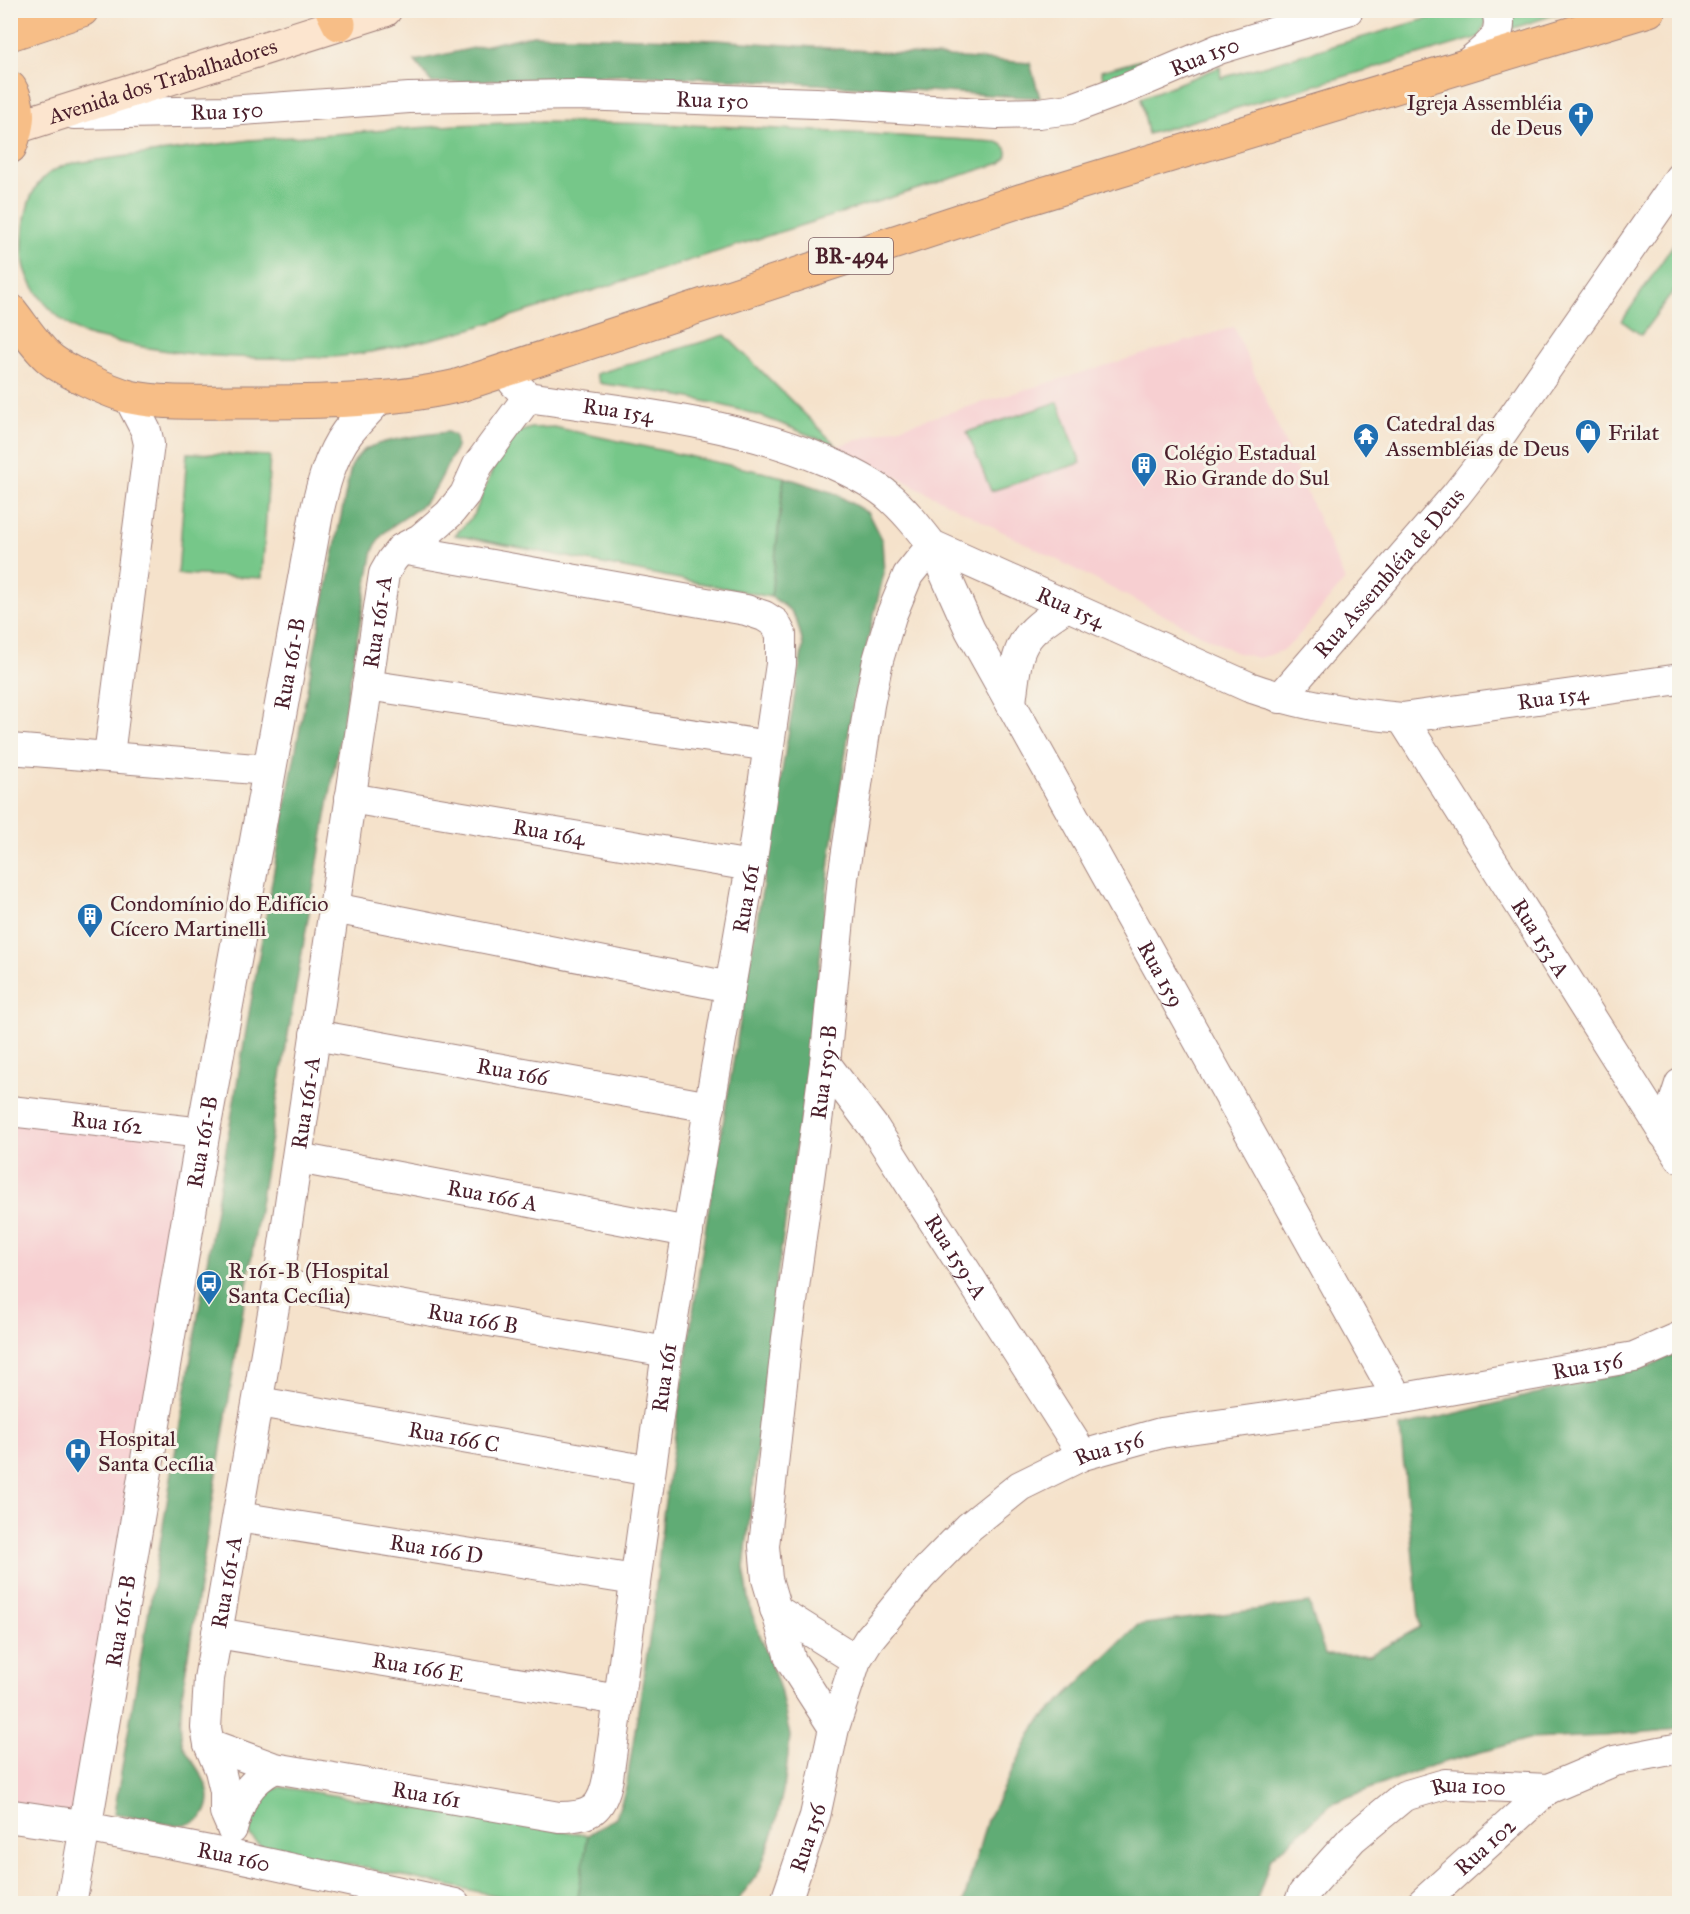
<svg xmlns="http://www.w3.org/2000/svg" width="1690" height="1914" font-family="'IM FELL Great Primer',serif">
	<rect width="100%" height="100%" fill="#f7f3e8"/>
	<filter id="ink" filterUnits="userSpaceOnUse"><feTurbulence type="fractalNoise" baseFrequency=".0167" numOctaves="2"/><feDisplacementMap in="SourceGraphic" scale="12" xChannelSelector="R" yChannelSelector="G"/><feConvolveMatrix kernelMatrix="1 2 1 2 8 2 1 2 1" color-interpolation-filters="sRGB"/></filter>
	<filter id="wash" filterUnits="userSpaceOnUse"><feTurbulence type="fractalNoise" baseFrequency=".008" numOctaves="4" result="noise"/><feDisplacementMap in="SourceGraphic" scale="24" xChannelSelector="R" yChannelSelector="G"/><feGaussianBlur stdDeviation="1.35" result="paint"/><feColorMatrix in="noise" values="0 0 0 0 0 0 0 0 0 0 0 0 0 0 0 0 0 1.4 0 .05"/><feComposite in="paint" operator="in"/></filter>
	<g filter="url(#wash)">
		<rect width="100%" height="100%" fill="#f5e2cb"/>
		<!-- built -->
		<g fill="#f7cfd1">
			<path d="M1234,327L1345,580L1294,641L1281,651L1270,655L1258,658L1235,652L837,446Z"/>
			<path d="M11,1111L203,1133L85,1827L11,1816Z"/>
		</g>
		<!-- green -->
		<g fill="#76c789" stroke="#60735a" stroke-width="1.5">
			<path d="M1433,11H1482L1487,20L1480,37L1148,134L1141,98L1220,67L1221,78L1433,17Z"/>
			<path d="M1509,11H1566L1508,30Z"/>
			<path d="M1156,56L1136,73L1105,84L1101,71Z"/>
			<path d="M531,122C686,122 842,132 997,142C1008,146 1011,155 1001,163L467,330C426,341 386,351 343,356C329,358 313,357 298,358C236,359 174,355 113,341C102,338 88,337 78,331C57,319 33,294 26,271C21,257 23,240 24,226C28,194 38,174 68,164L250,140L456,125Z"/>
			<path d="M1679,236V284L1641,335L1622,321Z"/>
			<path d="M725,335L837,446C813,437 788,426 763,417C712,400 658,391 604,384L600,383L596,374Z"/>
			<path d="M1058,402L1081,463L991,491L967,432Z"/>
			<path d="M554,427L784,477L771,597L455,535L474,515L502,447L513,434L531,428Z"/>
			<path d="M187,453L270,456L262,578L178,574Z"/>
			<path d="M281,1787L588,1835L577,1904L532,1903L261,1846L250,1836C250,1810 255,1794 281,1787Z"/>
		</g>
		<!-- forest -->
		<g fill="#60ac75" stroke="#556650" stroke-width="1.5">
			<path d="M533,35L717,40L1030,63L1040,98L750,80L626,75L432,83L415,61Z"/>
			<path d="M447,432L454,435C459,445 455,451 450,460C442,475 436,492 423,504C403,523 380,525 372,555C348,691 323,827 300,964C263,1178 230,1392 196,1607C192,1635 174,1721 183,1744C192,1767 219,1786 205,1813C192,1837 137,1817 114,1813C193,1364 259,913 351,467C355,460 359,453 366,449C383,439 426,435 447,432Z"/>
			<path d="M784,477L834,493L868,513L882,541L884,573L853,703L830,860L810,1058L774,1296L744,1568L751,1611L780,1689L790,1736L785,1782L774,1831L759,1872L736,1903L577,1904L588,1835L616,1817L626,1788L654,1608L663,1515L705,1231L803,646C798,619 795,610 771,597Z"/>
			<path d="M1679,1352V1729L1605,1736L1528,1739L1427,1767L1333,1803L1271,1858L1256,1903L963,1904L987,1820L1036,1725L1138,1625L1309,1603L1325,1655H1370L1420,1627L1400,1427L1649,1366Z"/>
		</g>
	</g>
	<g filter="url(#ink)">
		<g fill="none" stroke-linecap="round" stroke-linejoin="round">
			<!-- minor casing -->
			<g stroke="#a0807b" stroke-width="32">
				<g id="minor">
					<path d="M1464,66C1482,51 1508,37 1496,10"/>
					<path id="s1" d="M74,114L229,111L409,98L577,95L816,103L998,114L1039,113L1070,109L1127,88L1219,49L1348,10"/>
					<path id="s2" d="M514,383L528,397C628,412 732,421 826,461C847,470 868,480 886,494C904,509 918,527 932,545L1249,687C1299,705 1349,713 1402,718L1680,679"/>
					<path d="M367,685L769,746"/>
					<path id="s3" d="M1280,698L1456,495L1481,463L1680,177"/>
					<path d="M1011,703C1018,645 1017,638 1067,606"/>
					<path id="s4" d="M1402,718L1680,1158"/>
					<path d="M10,749L268,770"/>
					<path d="M109,755L149,444L146,431L128,396"/>
					<path id="s5" d="M350,798L751,866"/>
					<path d="M334,908L730,987"/>
					<path id="s6" d="M315,1035L710,1107"/>
					<path id="s7" d="M825,1063L875,1129L1083,1455"/>
					<path id="s8" d="M10,1111L203,1133"/>
					<path d="M1664,1134L1680,1084"/>
					<path id="s9" d="M298,1158L688,1232"/>
					<path id="s10" d="M278,1284L667,1352"/>
					<path id="s11" d="M259,1402L650,1471"/>
					<path id="s12" d="M238,1517L635,1580"/>
					<path d="M775,1609L856,1660"/>
					<path id="s13" d="M217,1633L619,1700"/>
					<path id="s14" d="M834,1728L791,1661L767,1579L764,1546L787,1338L825,1063L843,878L869,705L878,660L891,616L908,575L932,545L970,630L1398,1399"/>
					<path id="s15" d="M209,1744L275,1768L559,1817C591,1817 602,1810 608,1778L667,1352L751,866L781,664V634L775,623L764,616L746,610L401,549"/>
					<path id="s16" d="M232,1828L225,1812V1791L220,1770L209,1744L206,1728L209,1679L278,1284L384,574L392,560L401,549L420,539L449,514L465,494L478,465L528,397"/>
					<path d="M232,1829C241,1800 246,1783 275,1768"/>
					<path id="s17" d="M71,1904L85,1827L225,1854L455,1904"/>
					<path id="s18" d="M785,1904L815,1816L834,1728L856,1660L869,1639L921,1576L969,1527L1020,1486L1083,1455L1161,1433L1398,1399L1634,1357L1680,1337"/>
					<path id="s19" d="M1299,1904L1303,1894L1352,1839L1404,1796L1445,1784L1548,1789L1614,1761L1680,1748"/>
					<path id="s20" d="M1421,1904L1548,1789"/>
				</g>
			</g>
			<!-- tertiary casing -->
			<g stroke="#a0807b" stroke-width="35">
				<g id="tertiary">
					<path id="s21" d="M10,1816L85,1827L203,1133L316,516C322,488 330,456 347,433C356,421 368,410 378,398"/>
				</g>
			</g>
			<!-- secondary casing -->
			<g stroke="#a0807b" stroke-width="35">
				<g id="secondary">
					<path id="s22" d="M10,129L385,10"/>
				</g>
			</g>
			<!-- primary casing -->
			<g stroke="#a0807b" stroke-width="35">
				<g id="primary">
					<path d="M332,10L339,24"/>
					<path d="M10,34L82,10"/>
					<path d="M10,88C22,108 18,126 10,147"/>
					<path d="M10,310C22,325 34,344 48,357C62,370 110,392 130,397C162,404 197,402 230,402C306,402 382,403 457,386L1023,200L1649,10"/>
				</g>
			</g>
			<!-- minor -->
			<use href="#minor" stroke="#fff" stroke-width="30"/>
			<!-- tertiary -->
			<use href="#tertiary" stroke="#fff" stroke-width="33"/>
			<!-- secondary -->
			<use href="#secondary" stroke="#fce5cf" stroke-width="33"/>
			<!-- primary -->
			<use href="#primary" stroke="#f7be87" stroke-width="33"/>
		</g>
	</g>
	<!-- icons -->
	<defs>
		<g id="church-pin" transform="scale(1.35)"><path d="M0 17L-7.5 6A9.5 9.5 0 1 1 7.5 6Z" fill="#1f6fb2" stroke="#f7f3e8"/><path d="M-1.2-6h2.4v3.5h3.3v2.4h-3.3V6h-2.4V-.1h-3.3v-2.4h3.3Z" fill="#fff"/></g>
		<g id="shop-pin" transform="scale(1.35)"><path d="M0 17L-7.5 6A9.5 9.5 0 1 1 7.5 6Z" fill="#1f6fb2" stroke="#f7f3e8"/><path d="M-5-2.5h2.3a2.7 3.5 0 0 1 5.4 0H5L5.5 6h-11ZM-1.5-2.5h3a1.5 2.3 0 0 0-3 0Z" fill="#fff"/></g>
		<g id="temple-pin" transform="scale(1.35)"><path d="M0 17L-7.5 6A9.5 9.5 0 1 1 7.5 6Z" fill="#1f6fb2" stroke="#f7f3e8"/><path d="M0-6L5-2H3V0L6.5 2.5H4V6H1.5V3h-3V6H-4V2.5H-6.5L-3 0V-2H-5Z" fill="#fff"/></g>
		<g id="building-pin" transform="scale(1.35)"><path d="M0 17L-7.5 6A9.5 9.5 0 1 1 7.5 6Z" fill="#1f6fb2" stroke="#f7f3e8"/><path d="M-4-6H4V6H1V3H-1V6H-4ZM-2.5-4.3h1.7v1.8h-1.7ZM.8-4.3h1.7v1.8H.8ZM-2.5-1h1.7V.8h-1.7ZM.8-1h1.7V.8H.8Z" fill="#fff"/></g>
		<g id="bus-pin" transform="scale(1.35)"><path d="M0 17L-7.5 6A9.5 9.5 0 1 1 7.5 6Z" fill="#1f6fb2" stroke="#f7f3e8"/><path d="M-5-6H5V4H4V6H2V4H-2V6H-4V4H-5ZM-3.5-4V0h7V-4ZM-3.5 1.2v1.5H-2V1.2ZM2 1.2v1.5H3.5V1.2Z" fill="#fff"/></g>
		<g id="hospital-pin" transform="scale(1.35)"><path d="M0 17L-7.5 6A9.5 9.5 0 1 1 7.5 6Z" fill="#1f6fb2" stroke="#f7f3e8"/><path d="M-5-5h3v3.5h4V-5h3V5h-3V1.5h-4V5h-3Z" fill="#fff"/></g>
	</defs>
	<g fill-rule="evenodd">
		<use href="#church-pin" x="1581" y="115"/>
		<use href="#shop-pin" x="1588" y="432"/>
		<use href="#temple-pin" x="1366" y="436"/>
		<use href="#building-pin" x="1144" y="465"/>
		<use href="#building-pin" x="90" y="916"/>
		<use href="#bus-pin" x="209" y="1283"/>
		<use href="#hospital-pin" x="78" y="1451"/>
	</g>
	<g text-anchor="middle" dominant-baseline="central" stroke-width="6" stroke-linejoin="round" paint-order="stroke">
		<!-- shield labels -->
		<rect fill="#f7f3e8" stroke="#7e5f64" stroke-width="1.5" x="809" y="238" width="84" height="36" rx="4.5"/>
		<g font-size="21" font-weight="bold" fill="#4a1f2b">
			<text x="851" y="256">BR-494</text>
		</g>
		<!-- street labels -->
		<g font-size="22" fill="#4a1f2b" stroke="#f7f3e8">
			<text stroke="none"><textPath href="#s1" startOffset="1142">Rua 150</textPath></text>
			<text stroke="none"><textPath href="#s22" startOffset="160">Avenida dos Trabalhadores</textPath></text>
			<text stroke="none"><textPath href="#s1" startOffset="639">Rua 150</textPath></text>
			<text stroke="none"><textPath href="#s1" startOffset="153">Rua 150</textPath></text>
			<text stroke="none"><textPath href="#s2" startOffset="111">Rua 154</textPath></text>
			<text stroke="none"><textPath href="#s3" startOffset="166">Rua Assembléia de Deus</textPath></text>
			<text stroke="none"><textPath href="#s2" startOffset="615">Rua 154</textPath></text>
			<text stroke="none"><textPath href="#s16" startOffset="1224">Rua 161-A</textPath></text>
			<text stroke="none"><textPath href="#s21" startOffset="1257">Rua 161-B</textPath></text>
			<text stroke="none"><textPath href="#s2" startOffset="1119">Rua 154</textPath></text>
			<text stroke="none"><textPath href="#s5" startOffset="202">Rua 164</textPath></text>
			<text stroke="none"><textPath href="#s15" startOffset="1320">Rua 161</textPath></text>
			<text stroke="none"><textPath href="#s4" startOffset="260">Rua 153 A</textPath></text>
			<text stroke="none"><textPath href="#s14" startOffset="1707">Rua 159</textPath></text>
			<text stroke="none"><textPath href="#s6" startOffset="201">Rua 166</textPath></text>
			<text stroke="none"><textPath href="#s14" startOffset="676">Rua 159-B</textPath></text>
			<text stroke="none"><textPath href="#s16" startOffset="738">Rua 161-A</textPath></text>
			<text stroke="none"><textPath href="#s8" startOffset="98">Rua 162</textPath></text>
			<text stroke="none"><textPath href="#s21" startOffset="771">Rua 161-B</textPath></text>
			<text stroke="none"><textPath href="#s9" startOffset="198">Rua 166 A</textPath></text>
			<text stroke="none"><textPath href="#s7" startOffset="234">Rua 159-A</textPath></text>
			<text stroke="none"><textPath href="#s10" startOffset="198">Rua 166 B</textPath></text>
			<text stroke="none"><textPath href="#s18" startOffset="1078">Rua 156</textPath></text>
			<text stroke="none"><textPath href="#s15" startOffset="834">Rua 161</textPath></text>
			<text stroke="none"><textPath href="#s11" startOffset="198">Rua 166 C</textPath></text>
			<text stroke="none"><textPath href="#s18" startOffset="592">Rua 156</textPath></text>
			<text stroke="none"><textPath href="#s12" startOffset="201">Rua 166 D</textPath></text>
			<text stroke="none"><textPath href="#s16" startOffset="252">Rua 161-A</textPath></text>
			<text stroke="none"><textPath href="#s21" startOffset="285">Rua 161-B</textPath></text>
			<text stroke="none"><textPath href="#s13" startOffset="204">Rua 166 E</textPath></text>
			<text stroke="none"><textPath href="#s19" startOffset="218">Rua 100</textPath></text>
			<text stroke="none"><textPath href="#s15" startOffset="224">Rua 161</textPath></text>
			<text stroke="none"><textPath href="#s18" startOffset="70">Rua 156</textPath></text>
			<text stroke="none"><textPath href="#s20" startOffset="86">Rua 102</textPath></text>
			<text stroke="none"><textPath href="#s17" startOffset="230">Rua 160</textPath></text>
		</g>
		<!-- poi labels -->
		<g font-size="22" fill="#4a1f2b" stroke="#f7f3e8" text-anchor="start">
			<text x="1562" y="102" text-anchor="end">Igreja Assembléia<tspan x="1562" dy="25">de Deus</tspan></text>
			<text x="1386" y="423">Catedral das<tspan x="1386" dy="25">Assembléias de Deus</tspan></text>
			<text x="1608" y="432">Frilat</text>
			<text x="1164" y="452">Colégio Estadual<tspan x="1164" dy="25">Rio Grande do Sul</tspan></text>
			<text x="110" y="903">Condomínio do Edifício<tspan x="110" dy="25">Cícero Martinelli</tspan></text>
			<text x="228" y="1270">R 161-B (Hospital<tspan x="228" dy="25">Santa Cecília)</tspan></text>
			<text x="98" y="1438">Hospital<tspan x="98" dy="25">Santa Cecília</tspan></text>
		</g>
	</g>
	<!-- margin -->
	<rect width="1690" height="1914" fill="none" stroke="#f7f3e8" stroke-width="36"/>
</svg>
